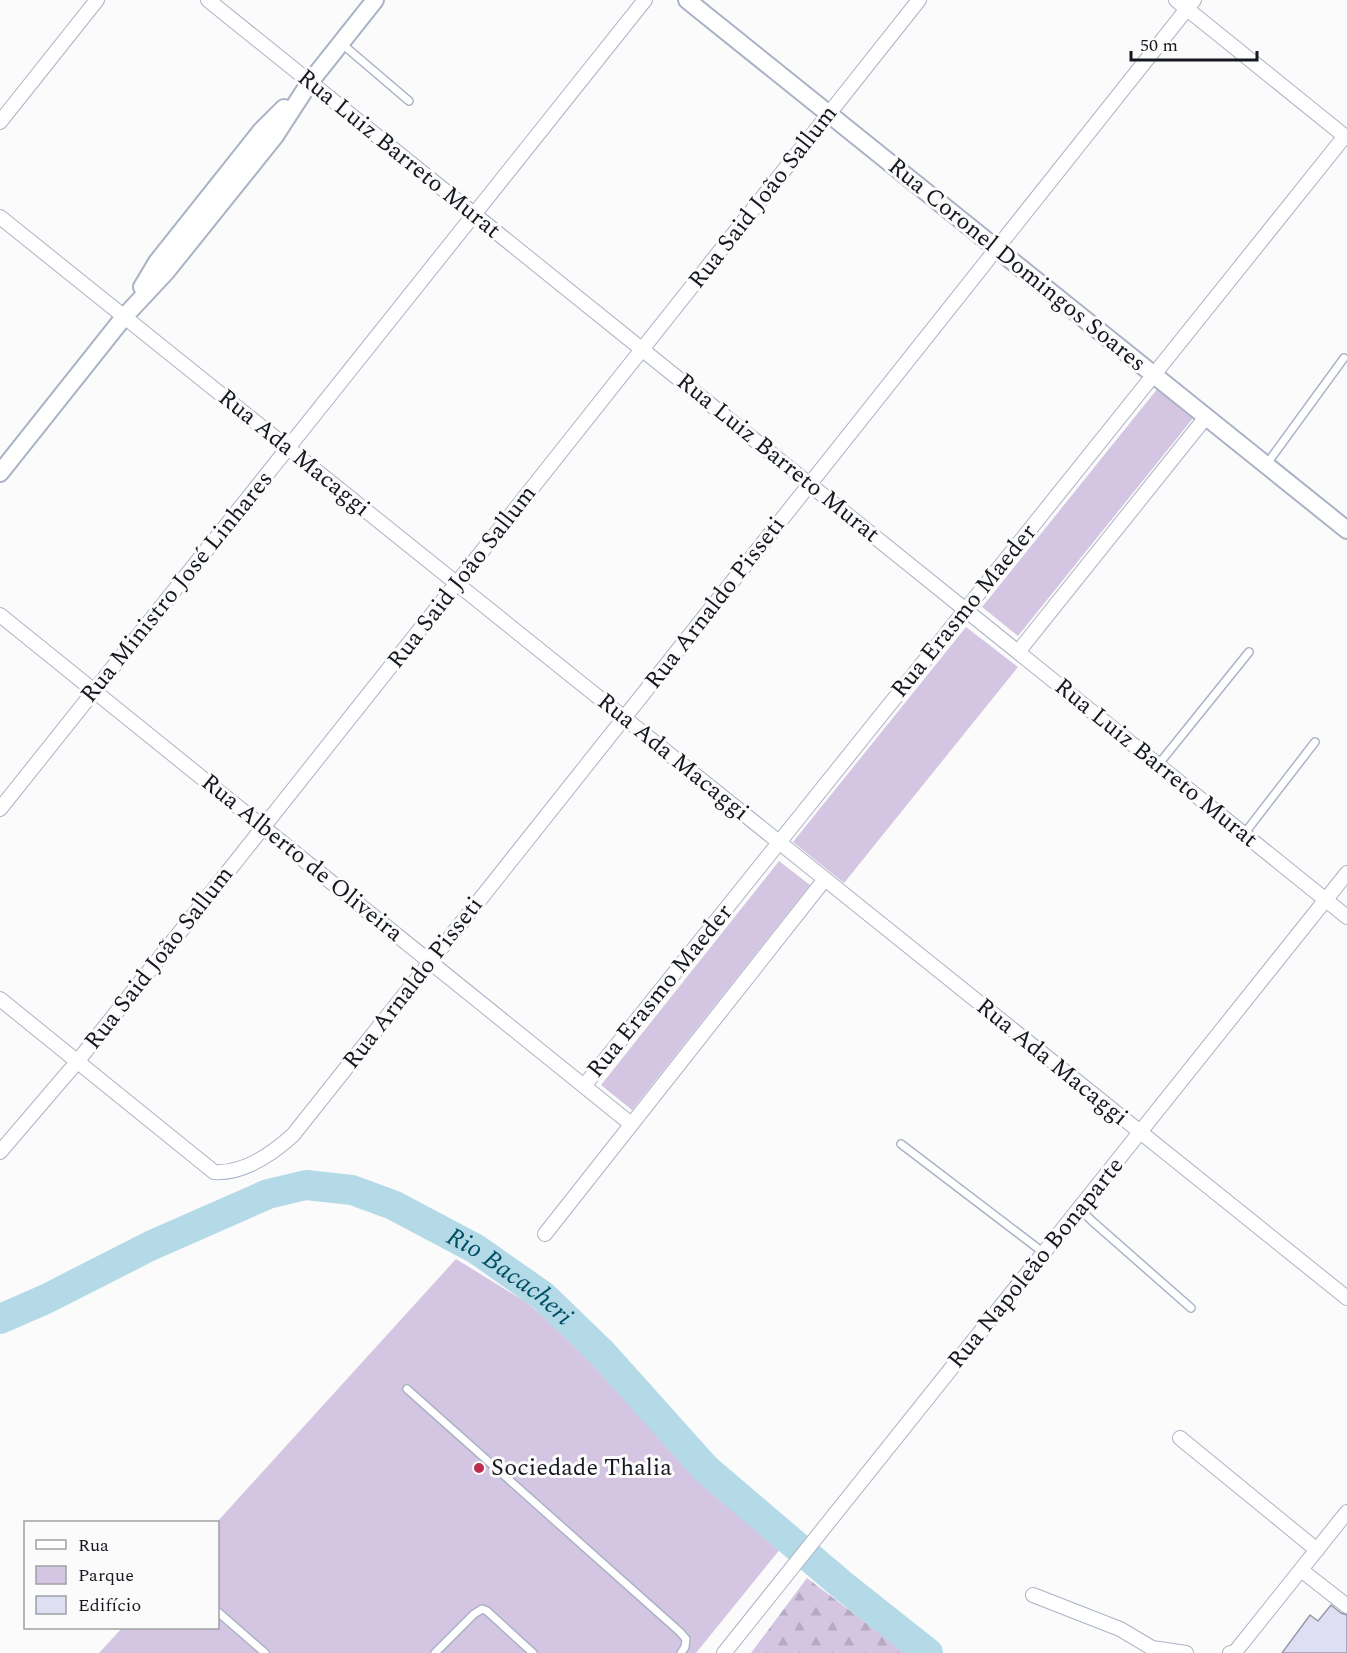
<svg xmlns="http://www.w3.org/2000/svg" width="1347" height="1653" font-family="Spectral,serif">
	<defs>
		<pattern id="forest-firs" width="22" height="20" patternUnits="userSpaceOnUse" patternTransform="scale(1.5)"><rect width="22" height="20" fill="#d4c6e2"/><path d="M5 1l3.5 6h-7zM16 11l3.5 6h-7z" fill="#b5aac1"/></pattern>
	</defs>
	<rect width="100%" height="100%" fill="#fbfbfb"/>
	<!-- forest -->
	<path fill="url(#forest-firs)" d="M807,1578L906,1653H751Z"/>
	<!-- park -->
	<g fill="#d4c6e2">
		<path d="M1158,388L1194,417L1018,636L982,607Z"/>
		<path d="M966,627L1018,667L844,883L793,842Z"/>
		<path d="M779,861L810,885L632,1110L601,1085Z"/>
		<path d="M456,1259L526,1302L602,1364L664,1442L718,1494L781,1548L696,1653H99L122,1628H218L217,1522Z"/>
	</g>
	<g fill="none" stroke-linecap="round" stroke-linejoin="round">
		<!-- river -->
		<path stroke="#b4dae8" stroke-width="30" id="s1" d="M0,1319L46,1299L150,1246L268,1194L306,1185L352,1190L393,1205L476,1249L543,1296L602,1353L706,1469L841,1584L928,1653"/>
	</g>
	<!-- building -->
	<path fill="#dfdff4" stroke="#9898ab" stroke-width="1.5" d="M1331,1605L1341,1613L1347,1615V1653H1282L1310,1615L1318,1621Z"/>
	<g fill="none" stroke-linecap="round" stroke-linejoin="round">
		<!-- service casing -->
		<g stroke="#aab3c6" stroke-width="10">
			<g id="service">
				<path d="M341,43L409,101"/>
				<path d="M1266,465L1344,358"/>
				<path d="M1158,765L1249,652"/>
				<path d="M1244,834L1315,742"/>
				<path d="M901,1144L1044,1253"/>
				<path d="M1079,1208L1092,1221L1191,1308"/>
				<path d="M407,1389L680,1632L686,1639L685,1647L681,1653"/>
				<path d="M218,1612L265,1653"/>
				<path d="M435,1653L474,1614L482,1609L487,1611L533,1653"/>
			</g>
		</g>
		<!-- minor casing -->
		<g stroke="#aab3c6" stroke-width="16">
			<g id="minor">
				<path d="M208,0L1347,917"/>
				<path d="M1176,0L1347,138"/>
				<path d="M0,122L97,0"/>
				<path d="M0,217L1347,1298"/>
				<path d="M0,615L631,1124"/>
				<path d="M1018,652L1206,417"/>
				<path d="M0,809L645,0"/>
				<path d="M0,999L214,1172C243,1174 272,1154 293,1135L1194,0"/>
				<path d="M584,1086L1345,136"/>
				<path d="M0,1152L77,1062L919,0"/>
				<path d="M545,1234L825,879"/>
				<path d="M1180,1438L1317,1550"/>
				<path d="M1301,1570L1347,1606"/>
				<path d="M1033,1595L1120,1629L1152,1648L1186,1653"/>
				<path d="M724,1653L1347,873"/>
				<path d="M1230,1653L1235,1652L1347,1512"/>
			</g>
		</g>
		<!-- tertiary casing -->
		<g stroke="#aab3c6" stroke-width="20">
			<g id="tertiary">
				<path d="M687,0L1347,530"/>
				<path d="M142,287L157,262L261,131L284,108"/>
				<path d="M0,473L124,317L166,272L275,136L310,82L375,0"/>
			</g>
		</g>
		<!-- service -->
		<use href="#service" stroke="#fff" stroke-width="7"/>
		<!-- minor -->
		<use href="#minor" stroke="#fff" stroke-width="14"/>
		<!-- tertiary -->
		<use href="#tertiary" stroke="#fff" stroke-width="16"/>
	</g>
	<!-- markers -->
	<circle fill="#bd2d4d" stroke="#fbfbfb" stroke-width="2" cx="479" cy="1468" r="6"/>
	<g text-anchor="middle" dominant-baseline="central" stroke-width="6" stroke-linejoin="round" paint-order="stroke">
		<!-- street labels -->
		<g font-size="24" fill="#15191f" stroke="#fbfbfb">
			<text transform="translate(399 154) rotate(39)">Rua Luiz Barreto Murat</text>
			<text transform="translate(763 197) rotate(-52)">Rua Said João Sallum</text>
			<text transform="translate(1017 265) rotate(39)">Rua Coronel Domingos Soares</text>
			<text transform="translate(294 453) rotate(39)">Rua Ada Macaggi</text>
			<text transform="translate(778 458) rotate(39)">Rua Luiz Barreto Murat</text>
			<text transform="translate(462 577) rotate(-52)">Rua Said João Sallum</text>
			<text transform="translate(177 587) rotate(-51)">Rua Ministro José Linhares</text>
			<text transform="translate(715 603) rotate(-52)">Rua Arnaldo Pisseti</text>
			<text transform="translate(964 611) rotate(-51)">Rua Erasmo Maeder</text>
			<text transform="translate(673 757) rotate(39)">Rua Ada Macaggi</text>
			<text transform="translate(1156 763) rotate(39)">Rua Luiz Barreto Murat</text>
			<text transform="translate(302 858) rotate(39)">Rua Alberto de Oliveira</text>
			<text transform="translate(159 958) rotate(-52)">Rua Said João Sallum</text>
			<text transform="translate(413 983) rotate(-52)">Rua Arnaldo Pisseti</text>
			<text transform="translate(660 991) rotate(-51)">Rua Erasmo Maeder</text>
			<text transform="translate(1052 1062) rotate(39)">Rua Ada Macaggi</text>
			<text transform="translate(1036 1263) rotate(-51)">Rua Napoleão Bonaparte</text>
		</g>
		<!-- poi labels -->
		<g font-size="24" fill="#15191f" stroke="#fbfbfb" text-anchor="start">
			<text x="491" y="1468">Sociedade Thalia</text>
		</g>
		<!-- water labels -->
		<g font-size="26" font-style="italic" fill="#005064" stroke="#fbfbfb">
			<text stroke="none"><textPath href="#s1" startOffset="562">Rio Bacacheri</textPath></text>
		</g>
	</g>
	<!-- legend -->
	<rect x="24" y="1521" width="195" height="108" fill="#fbfbfb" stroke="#9fa1a3" stroke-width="1.5"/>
	<rect x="36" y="1540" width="30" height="9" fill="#ffffff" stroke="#9fa1a3" stroke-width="1.5"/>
	<text x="78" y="1551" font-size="18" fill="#15191f">Rua</text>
	<rect x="36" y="1566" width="30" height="18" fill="#d4c6e2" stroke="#9fa1a3" stroke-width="1.5"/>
	<text x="78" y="1581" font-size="18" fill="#15191f">Parque</text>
	<rect x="36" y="1596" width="30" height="18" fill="#dfdff4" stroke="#9fa1a3" stroke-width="1.5"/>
	<text x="78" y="1611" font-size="18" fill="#15191f">Edifício</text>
	<!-- scale -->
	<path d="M1131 51v9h126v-9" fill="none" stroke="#15191f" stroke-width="3"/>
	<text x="1140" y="51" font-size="18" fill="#15191f" stroke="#fbfbfb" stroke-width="4.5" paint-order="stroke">50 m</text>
</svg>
